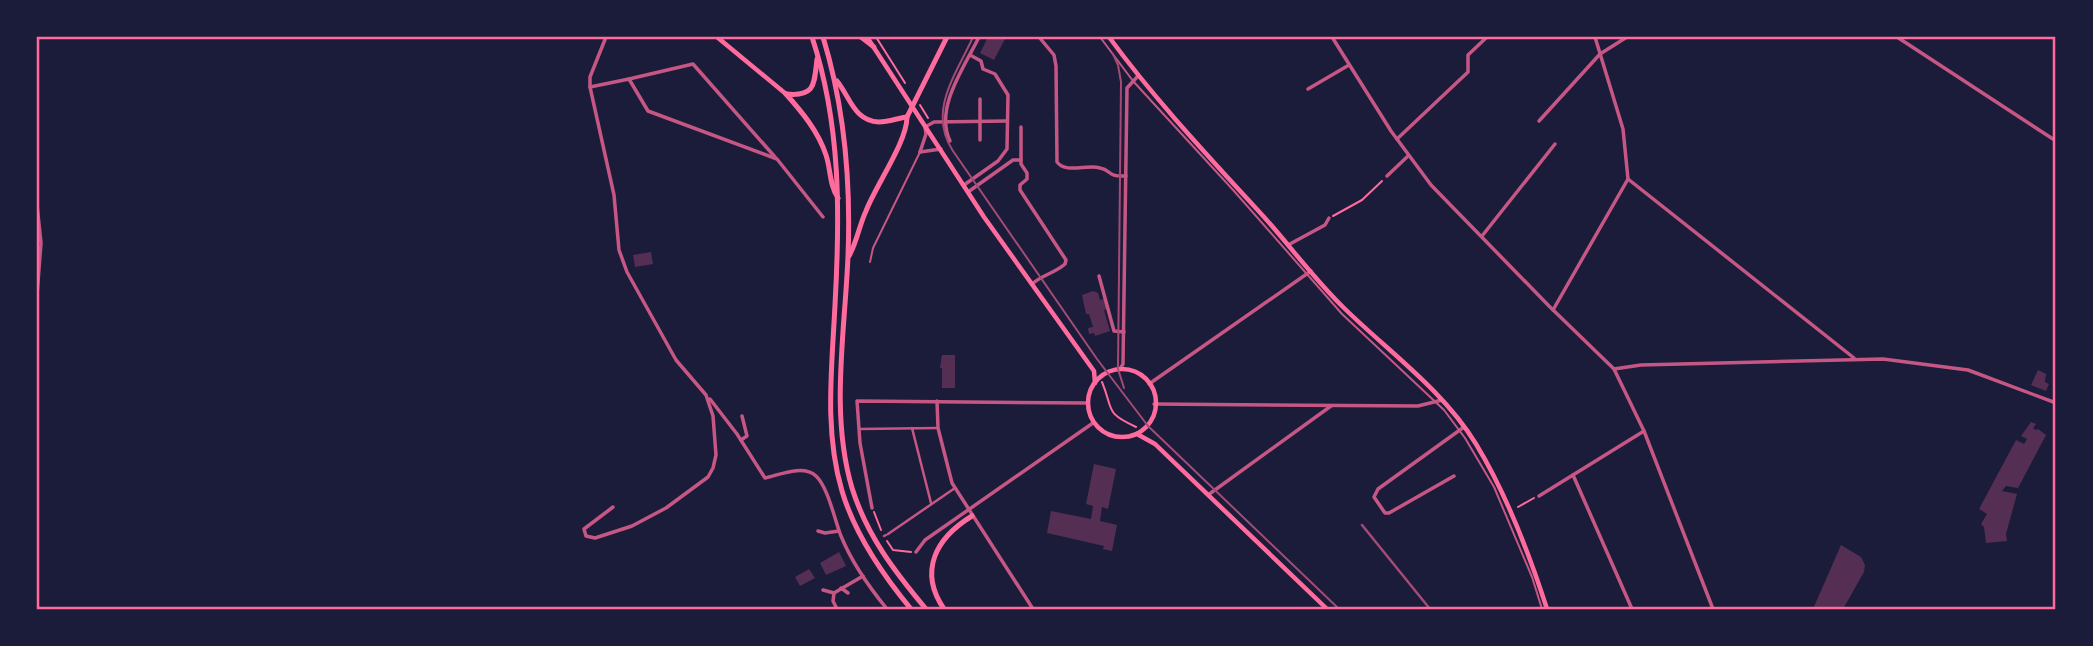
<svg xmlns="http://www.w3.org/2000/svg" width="2093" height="646" font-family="'DM Sans',sans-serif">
	<rect width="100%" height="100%" fill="#1b1b3a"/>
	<!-- building -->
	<g fill="#542f53">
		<path d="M988,37H1006L994,60L980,53Z"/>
		<path d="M651,252L653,264L635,267L633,255Z"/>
		<path d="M1093,291L1098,293L1100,300L1104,299L1107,309L1104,310L1110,331L1095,336L1094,333L1089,334L1088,328L1093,327L1089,314H1086L1082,295Z"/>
		<path d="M942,355H955V388H942V368H940Z"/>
		<path d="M2038,370L2046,374L2045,382L2049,384L2046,391L2031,385Z"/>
		<path d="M2031,422L2036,424L2033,428L2036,430L2038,429L2046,435L2018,488L2006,486L2002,491L2017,494L2006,534L2007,541L1986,543L1984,527L1981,524L1987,514L1979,509L2016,440L2024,444L2027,439L2021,436Z"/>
		<path d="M1094,464L1116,469L1108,509L1102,507L1100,521L1117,525L1112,551L1103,549L1104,546L1047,533L1051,511L1091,519L1093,506L1086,504Z"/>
		<path d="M1841,545L1861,557L1865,565L1864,572L1843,609H1813Z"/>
		<path d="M839,552L846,566L826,575L820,563Z"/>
		<path d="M809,569L815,578L800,586L795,577Z"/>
	</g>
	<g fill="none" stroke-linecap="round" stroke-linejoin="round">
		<!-- path -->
		<g stroke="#ff6b9d" stroke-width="2">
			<path d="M876,37L905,83"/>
			<path d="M920,105L928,118"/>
			<path d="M1333,216L1362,200L1382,181"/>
			<path d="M1102,382C1114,411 1104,412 1136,427"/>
			<path d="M1518,507L1534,498"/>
			<path d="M874,512L881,530"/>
			<path d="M887,541L893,550L911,552"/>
		</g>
		<!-- service -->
		<g stroke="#c65784" stroke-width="2">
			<path d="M1100,37L1133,81L1234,191L1342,314L1444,410L1465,438L1494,487L1532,577L1542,609"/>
			<path d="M870,262L873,248L920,152"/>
		</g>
		<!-- pedestrian -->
		<g stroke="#c65784" stroke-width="2.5">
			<path d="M912,428L931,503"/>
			<path d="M859,429L938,428"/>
			<path d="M888,534L955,488"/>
			<path d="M884,536L886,535"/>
		</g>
		<!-- minor -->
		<g stroke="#c65784" stroke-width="3.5">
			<path d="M606,37L590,77V87L614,195L619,250L627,272L676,360L706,395L713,416L716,455L713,468L708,477L666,508L632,526L595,538L586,536L584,529L613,507"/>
			<path d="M1039,37L1054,55L1056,66L1057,162C1066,174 1087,164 1100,168C1112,170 1106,177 1126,176"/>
			<path d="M1332,37L1391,131L1431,185L1549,306L1614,369L1644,431L1713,609"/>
			<path d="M1897,37L2056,141"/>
			<path d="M629,79L693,64L775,157"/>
			<path d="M590,87L629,79L648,111L777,159L823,217"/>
			<path d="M1308,89L1349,65"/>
			<path d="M1539,121L1600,54L1627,37"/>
			<path d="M1021,127V164L1027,173V179L1020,185V190L1066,260L1065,264C1055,273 1042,275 1032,284"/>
			<path d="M1397,139L1468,72V55L1487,37"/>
			<path d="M980,140V99"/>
			<path d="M950,141C934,108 965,66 979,37"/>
			<path d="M920,152L926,134L925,127L934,122L1007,121"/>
			<path d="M920,152L941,149"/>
			<path d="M1387,176L1408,156"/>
			<path d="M1628,179L1854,358"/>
			<path d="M964,185L998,161L1007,149L1008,95L995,74L983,69L981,61L970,55"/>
			<path d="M968,192L1013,160H1021"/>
			<path d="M37,205L41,243L37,295"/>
			<path d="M1482,236L1555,144"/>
			<path d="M1288,245L1325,225L1329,218"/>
			<path d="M1099,276L1114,331L1124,332"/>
			<path d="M1553,310L1628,179L1623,129L1595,37"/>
			<path d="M1120,369L1123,364L1127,88L1138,76"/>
			<path d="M1614,369L1641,365L1883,359L1968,370L2056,403"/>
			<path d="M1149,384L1311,271"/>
			<path d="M710,399L737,434L765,478C779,475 803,464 816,476C828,487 835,521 841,536C852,563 869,587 887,609"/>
			<path d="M937,401L938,428L952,483L1033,609"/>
			<path d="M1154,404L1418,406L1442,400"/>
			<path d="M741,440L747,436L742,416"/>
			<path d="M1573,475L1632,609"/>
			<path d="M1454,476L1389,513H1385L1374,497L1378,489L1464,427"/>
			<path d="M1208,495L1331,406"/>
			<path d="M1539,496L1644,431"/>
			<path d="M872,508L860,443L857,401L1088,403"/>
			<path d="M818,531L825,533L839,531"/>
			<path d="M916,552L925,540L1093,423"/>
			<path d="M841,588L848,593"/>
			<path d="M823,590L834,593"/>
			<path d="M837,609L833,601L834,593L863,576"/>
		</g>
		<!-- secondary -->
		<g stroke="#ff6b9d" stroke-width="4.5">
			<path d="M717,37L786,94"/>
			<path d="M867,37L984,217L1094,371L1095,383"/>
			<path d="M1109,37C1156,101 1210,158 1264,217C1291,247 1315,280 1344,308C1389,352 1443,390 1476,444C1507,495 1529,553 1547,609"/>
			<circle cx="1122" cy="403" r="34"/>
			<path d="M1137,434L1155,444L1327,609"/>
		</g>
		<!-- trunk -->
		<g stroke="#ff6b9d" stroke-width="5">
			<path d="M812,37C841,125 840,214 835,305C832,367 824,431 842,491C855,535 882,574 911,609"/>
			<path d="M823,37C845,109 851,181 848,256C845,332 830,414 852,488C867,536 895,572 926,609"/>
			<path d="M861,37L874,47"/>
			<path d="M837,81C850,97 854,121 879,122C889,122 898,118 907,117"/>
			<path d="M786,94C802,112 818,131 826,155C831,170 829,184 838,198"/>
			<path d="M786,94C816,97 814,84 817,59"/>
			<path d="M849,256C857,242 859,226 866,211C876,185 907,142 907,117L947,37"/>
			<path d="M944,609C918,571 936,538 972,516"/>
		</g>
		<!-- tram -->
		<g stroke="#a44b75" stroke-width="2">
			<path d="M973,37C956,75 927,111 953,151L1097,359L1148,426L1339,609"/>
			<path d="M1113,54L1118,65L1121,82L1118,369L1124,388"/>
		</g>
		<!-- rail -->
		<path stroke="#a44b75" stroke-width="2.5" d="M1362,525L1430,609"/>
	</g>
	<!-- border -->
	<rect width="2093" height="646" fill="none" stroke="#1b1b3a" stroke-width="77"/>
	<rect x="38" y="38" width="2016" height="570" fill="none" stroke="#ff6b9d" stroke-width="2.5"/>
</svg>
